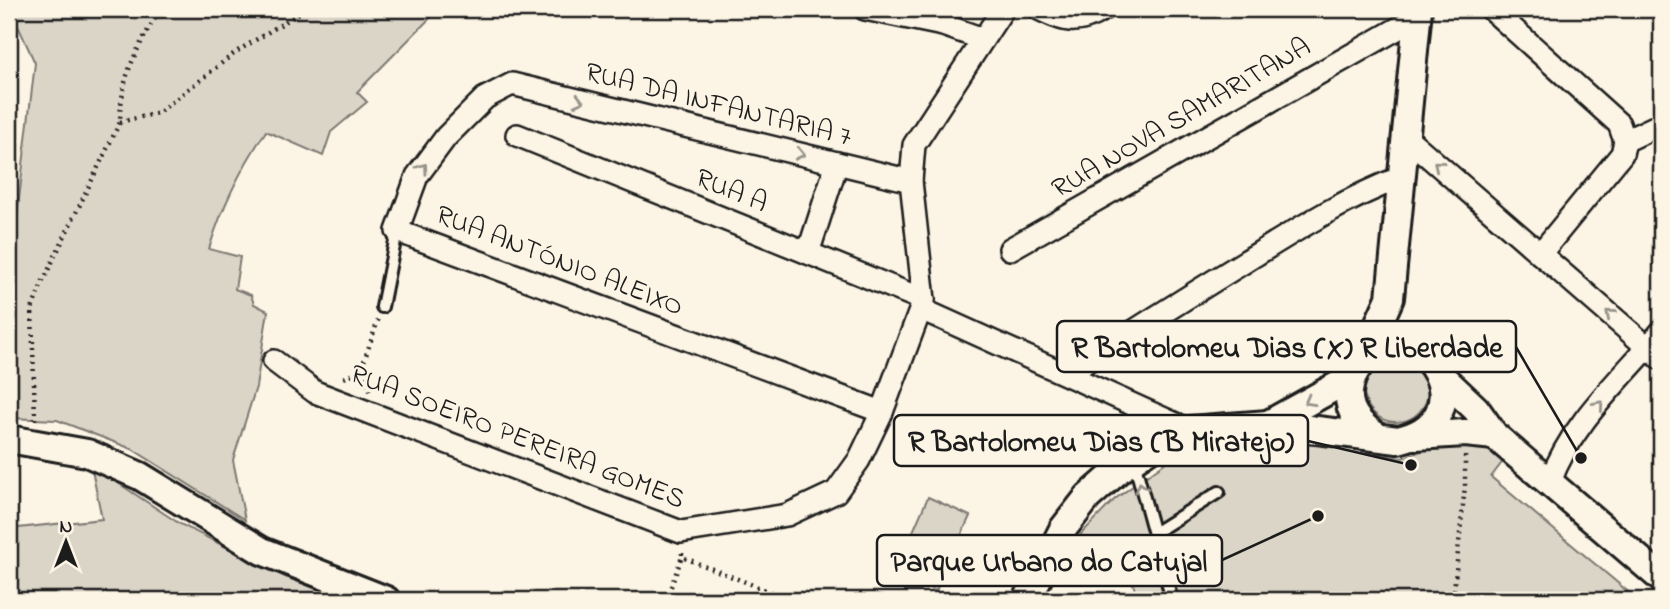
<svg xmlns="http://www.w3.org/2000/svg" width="1670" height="609" font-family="'Indie Flower',sans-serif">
	<rect width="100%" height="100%" fill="#fcf5e5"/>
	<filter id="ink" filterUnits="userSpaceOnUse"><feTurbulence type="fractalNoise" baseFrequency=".0143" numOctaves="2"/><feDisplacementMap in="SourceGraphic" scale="14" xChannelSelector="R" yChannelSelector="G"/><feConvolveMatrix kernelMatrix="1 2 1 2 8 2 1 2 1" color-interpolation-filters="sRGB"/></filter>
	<g filter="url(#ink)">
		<!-- green -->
		<g fill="#dbd5c8" stroke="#7c7872" stroke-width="2">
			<path d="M9,9H439L357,92L367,102L331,132L323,156L266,131C241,168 222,207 209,249L240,257L235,289L251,295L254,304L268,311L256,387L233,460L245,520L132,449L57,420L9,418V284L35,63L19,28L9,17Z"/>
			<circle cx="1396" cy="390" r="32"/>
			<path d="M1236,442L1346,446L1368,453L1402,458L1441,444L1483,447L1504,460L1491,477L1638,600H1138L1130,574L1072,550L1081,534L1115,499L1177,454Z"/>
			<path d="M91,465L180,524L285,577L347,600H9V529L102,519Z"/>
			<path d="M928,497L970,516L936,591L895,573Z"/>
		</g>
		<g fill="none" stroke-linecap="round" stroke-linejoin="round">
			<!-- service casing -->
			<g stroke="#1c1c1c" stroke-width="16">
				<g id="service">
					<path d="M382,307L397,231"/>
					<path d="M1134,461L1172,600"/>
					<path d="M1154,533L1219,492"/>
				</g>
			</g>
			<!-- minor casing -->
			<g stroke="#1c1c1c" stroke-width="26">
				<g id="minor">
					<path d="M865,9L943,25L983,39"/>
					<path d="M1039,9C1066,22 1077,26 1104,9"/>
					<path d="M1491,9L1619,124L1625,141L1622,154L1540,254"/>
					<path d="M517,135L924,300"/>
					<path d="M1406,137L1661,359"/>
					<path d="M1625,141L1661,124"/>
					<path d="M1010,249L1418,17"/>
					<path d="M808,253L837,163"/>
					<path d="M921,309L1189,430"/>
					<path d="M274,361L315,392L681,532L787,515L836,492L859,460L882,412L924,300L911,181L914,145L1003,9"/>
					<path d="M1068,374C1126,335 1186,298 1246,261C1296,230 1346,198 1402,177"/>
					<path d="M882,412L397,231L417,176L446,137L485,98L512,84L911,181"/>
					<path d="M1550,482C1571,423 1621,379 1661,332"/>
				</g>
			</g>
			<!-- tertiary casing -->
			<g stroke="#1c1c1c" stroke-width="32">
				<g id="tertiary">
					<path d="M1361,362L1390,298L1418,9"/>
					<path d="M1439,374L1476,409L1495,436L1661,578"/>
					<path d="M1268,424L1351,378"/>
					<path d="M1416,436L1465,433L1495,436"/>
					<path d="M9,439L87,453L140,476L262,551L386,600"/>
					<path d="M1027,600L1063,529L1088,497L1121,468L1152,447L1189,430L1268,424L1398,440C1487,420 1424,314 1370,355C1357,365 1351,376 1349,392C1347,414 1363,428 1380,438"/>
				</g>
			</g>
			<!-- path -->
			<g stroke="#1c1c1c" stroke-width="4.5" stroke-dasharray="2 5" stroke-linecap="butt">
				<path d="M120,122L158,113L236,52L306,9"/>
				<path d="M361,370L370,390"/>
				<path d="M344,378L361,370L378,320"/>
				<path d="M35,420L32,309L43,281L120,122C121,73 137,50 160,9"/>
				<path d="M682,553V557L791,600"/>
				<path d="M666,600L682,557"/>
				<path d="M1426,600L1453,599"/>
				<path d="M1458,600L1453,599L1465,486V456"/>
			</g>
			<!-- service -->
			<use href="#service" stroke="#fcf5e5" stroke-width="10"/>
			<!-- minor -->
			<use href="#minor" stroke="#fcf5e5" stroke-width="21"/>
			<!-- tertiary -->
			<use href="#tertiary" stroke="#fcf5e5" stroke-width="26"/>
		</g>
		<!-- one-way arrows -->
		<defs><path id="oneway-chevron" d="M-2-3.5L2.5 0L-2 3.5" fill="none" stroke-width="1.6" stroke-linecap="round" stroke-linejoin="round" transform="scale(1.75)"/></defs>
		<g stroke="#97938b">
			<use href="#oneway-chevron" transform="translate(579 101) rotate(14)"/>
			<use href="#oneway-chevron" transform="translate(800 154) rotate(13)"/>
			<use href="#oneway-chevron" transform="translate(1438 165) rotate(-139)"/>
			<use href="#oneway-chevron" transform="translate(423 168) rotate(-54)"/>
			<use href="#oneway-chevron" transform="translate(1610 314) rotate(-139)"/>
			<use href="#oneway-chevron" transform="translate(1309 401) rotate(151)"/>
			<use href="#oneway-chevron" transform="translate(1599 405) rotate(-49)"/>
			<use href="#oneway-chevron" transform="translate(1141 487) rotate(-106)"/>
		</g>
	</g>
	<g text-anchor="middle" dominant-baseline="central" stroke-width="7" stroke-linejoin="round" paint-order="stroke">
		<!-- street labels -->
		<g font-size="28" fill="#1c1c1c" stroke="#fcf5e5">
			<text transform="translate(718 106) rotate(14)">RUA DA INFANTARIA 7</text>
			<text transform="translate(1182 119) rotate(-30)">RUA NOVA SAMARITANA</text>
			<text transform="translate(731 192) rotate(22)">RUA A</text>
			<text transform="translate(559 262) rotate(21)">RUA ANTÓNIO ALEIXO</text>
			<text transform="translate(517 438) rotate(21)">RUA SOEIRO PEREIRA GOMES</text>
		</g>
	</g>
	<!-- callouts -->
	<path fill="none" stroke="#1c1c1c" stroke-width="2.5" d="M1581 458L1516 347M1411 465L1308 441M1318 516L1222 560"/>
	<g fill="#1c1c1c" stroke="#fcf5e5" stroke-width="2.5">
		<circle cx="1581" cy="458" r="7"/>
		<circle cx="1411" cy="465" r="7"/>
		<circle cx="1318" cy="516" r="7"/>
	</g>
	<g fill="#fcf5e5" stroke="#1c1c1c" stroke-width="2.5">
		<rect x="1057" y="321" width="459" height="51" rx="7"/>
		<rect x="894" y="415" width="414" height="51" rx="7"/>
		<rect x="877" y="535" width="345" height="51" rx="7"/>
	</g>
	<g font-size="30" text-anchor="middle" font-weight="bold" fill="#1c1c1c">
		<text x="1287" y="357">R Bartolomeu Dias (X) R Liberdade</text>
		<text x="1101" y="451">R Bartolomeu Dias (B Miratejo)</text>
		<text x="1049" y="571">Parque Urbano do Catujal</text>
	</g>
	<!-- margin -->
	<rect width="1670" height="609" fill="none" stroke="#fcf5e5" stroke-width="35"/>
	<rect x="18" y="18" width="1635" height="574" fill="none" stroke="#1c1c1c" stroke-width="2.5" filter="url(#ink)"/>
	<!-- north arrow -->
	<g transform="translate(66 542)" stroke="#fcf5e5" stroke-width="5" paint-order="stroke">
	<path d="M0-5L12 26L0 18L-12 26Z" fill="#1c1c1c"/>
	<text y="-10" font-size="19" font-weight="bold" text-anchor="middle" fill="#1c1c1c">N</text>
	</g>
</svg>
